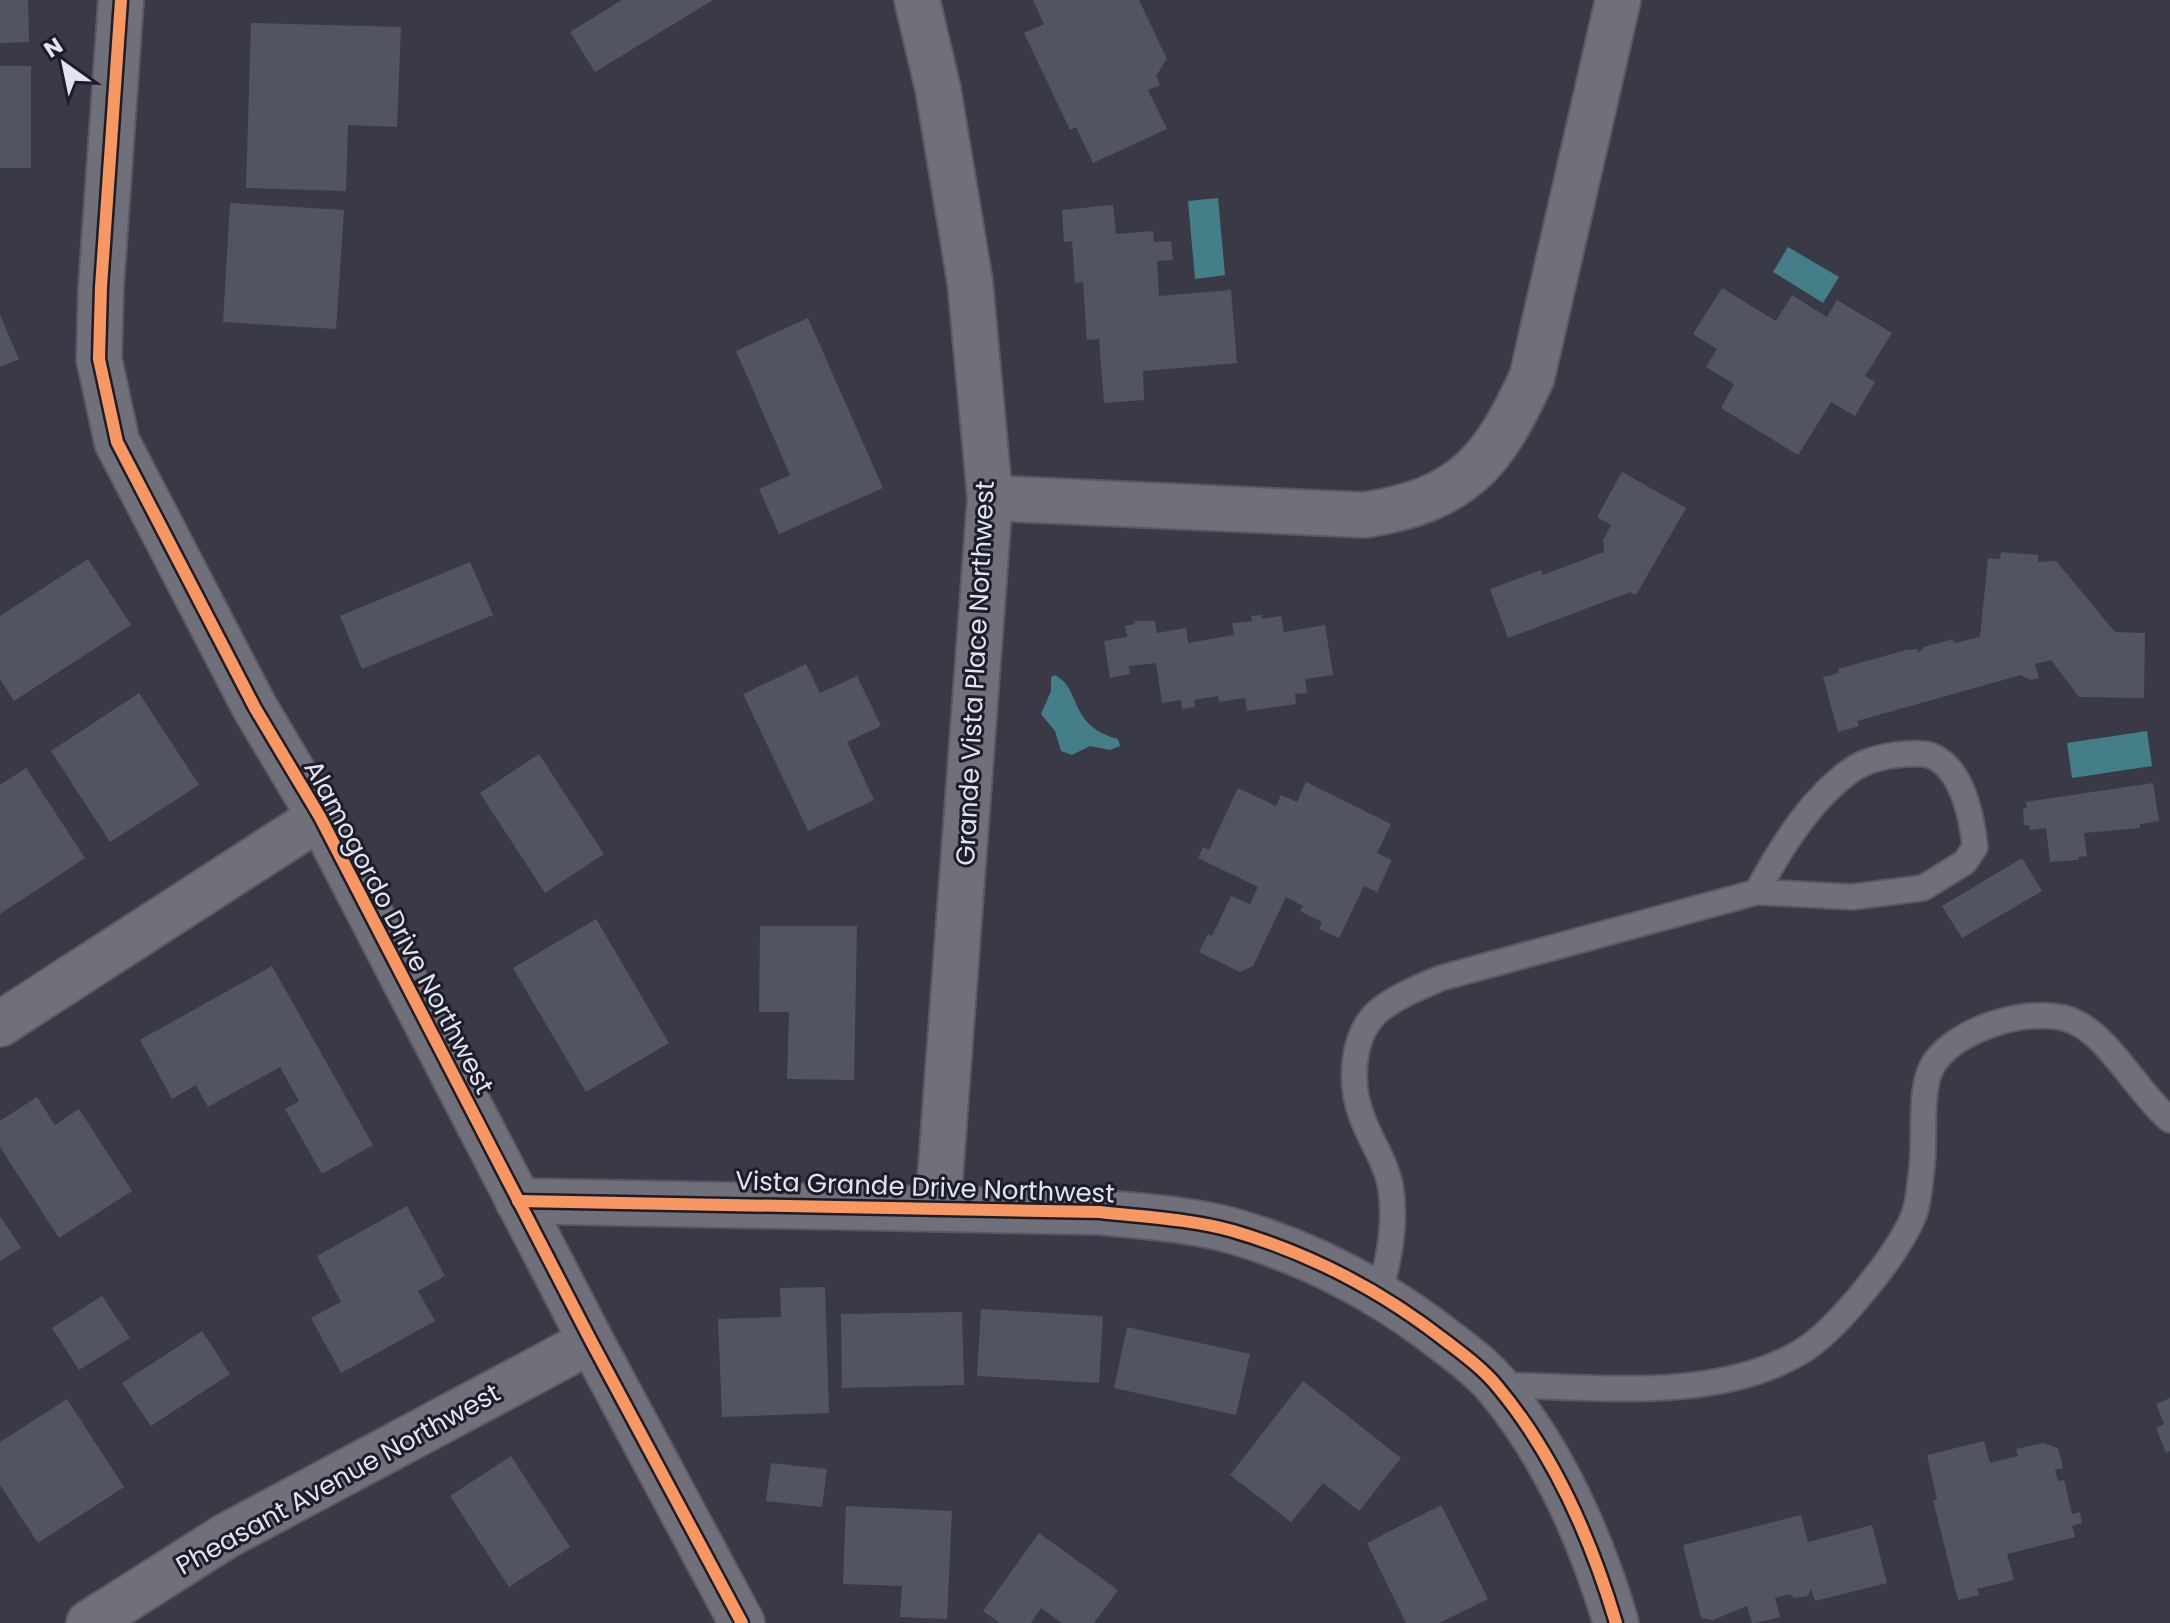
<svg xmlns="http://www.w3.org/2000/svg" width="2170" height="1623" font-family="Poppins,sans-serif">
	<rect width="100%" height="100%" fill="#393a45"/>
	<!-- water -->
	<g fill="#447e89">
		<path d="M1218,198L1225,275L1195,279L1188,201Z"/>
		<path d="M1788,247L1839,277L1823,303L1773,272Z"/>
		<path d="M1055,675C1082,689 1068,726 1118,739L1120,746L1110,750L1090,746L1072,755L1061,751L1055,731L1041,714L1051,691V677Z"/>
		<path d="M2147,731L2152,766L2072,778L2067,743Z"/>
	</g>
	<!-- building -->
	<g fill="#535461">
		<path d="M0,0H28L29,42L0,43Z"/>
		<path d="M622,0H713L595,72L570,32Z"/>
		<path d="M1033,0H1139L1167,59L1156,76L1160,85L1148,90L1167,129L1093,163L1076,127L1070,130L1024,33L1044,24Z"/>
		<path d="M251,23L401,27L397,127L348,125L346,191L246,188Z"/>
		<rect x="0" y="66" width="31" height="102"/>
		<path d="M230,203L344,210L336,329L223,322Z"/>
		<path d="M1113,205L1116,234L1153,231L1154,242L1171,241L1173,260L1157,261L1159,296L1231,290L1237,363L1143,371L1144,400L1104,403L1099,339L1087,340L1083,282L1075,283L1072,241L1064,242L1062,210Z"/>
		<path d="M1722,288L1776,321L1792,295L1827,317L1837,300L1892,333L1865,376L1875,382L1855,416L1831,402L1798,455L1721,408L1734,384L1706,367L1717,349L1693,334Z"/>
		<path d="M0,315L19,359L0,367Z"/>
		<path d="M808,318L883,488L779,534L759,489L790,475L736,351Z"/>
		<path d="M1622,472L1686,508L1636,595L1630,592L1508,638L1490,589L1541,570L1543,575L1604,552L1603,540L1611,525L1597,517Z"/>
		<path d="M2001,552L2038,555V562L2056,561L2115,632L2145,633L2144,698L2079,697L2051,660L2035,664L2039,678L2031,680L2021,675L1857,721L1859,726L1838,732L1823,677L1839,673L1838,669L1906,650L1917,649L1918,653L1924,647L1953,639L1954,643L1980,637L1988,558L2000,559Z"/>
		<path d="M88,559L131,625L14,701L0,679V616Z"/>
		<path d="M470,562L493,615L362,669L340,616Z"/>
		<path d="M1262,615V619L1281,616L1284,632L1325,625L1333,675L1305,679L1307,693L1295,694L1296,704L1247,711L1245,698L1219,702L1218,696L1194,700L1195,707L1182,709L1181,700L1162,703L1156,663L1129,666L1130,674L1110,678L1104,641L1127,637L1125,626L1135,624L1134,621H1155L1157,633L1186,628L1188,643L1234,635L1232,623L1252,621L1251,616Z"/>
		<path d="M806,664L820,693L857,676L881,726L847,742L874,800L808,831L743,694Z"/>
		<path d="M139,693L199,785L110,842L51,751Z"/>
		<path d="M539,754L604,854L545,893L480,793Z"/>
		<path d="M26,768L85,858L0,914V785Z"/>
		<path d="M1306,782L1391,824L1377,853L1392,860L1377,892L1364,886L1339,938L1319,929L1322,922L1300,911L1303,906L1286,897L1253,966L1240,972L1199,952L1208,934L1212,936L1231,896L1250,904L1258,887L1198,858L1203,847L1209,850L1238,788L1276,806L1281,795L1297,802Z"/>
		<path d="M2153,783L2159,821L2140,824V828L2084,833L2087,856L2078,857L2079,860L2050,862L2046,828L2030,830L2029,825H2024L2023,809L2027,808L2026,802Z"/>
		<path d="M2022,858L2042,891L1962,938L1942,906Z"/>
		<path d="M596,919L669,1043L586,1092L513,968Z"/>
		<path d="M760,926H857L854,1080L787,1079L789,1012H759Z"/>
		<path d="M272,966L373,1145L322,1174L285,1109L299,1101L280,1067L208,1107L196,1085L172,1099L140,1040Z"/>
		<path d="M37,1097L55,1125L79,1109L132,1191L59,1238L0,1147V1121Z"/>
		<path d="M407,1206L445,1276L418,1291L435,1321L341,1373L311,1318L341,1302L317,1256Z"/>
		<path d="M0,1216L21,1248L0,1261Z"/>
		<path d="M825,1287L829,1413L722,1417L718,1319L781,1317L780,1288Z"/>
		<path d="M102,1296L130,1338L79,1370L52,1328Z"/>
		<path d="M981,1309L1103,1316L1099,1383L977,1376Z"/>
		<path d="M962,1312L964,1385L842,1388L841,1314Z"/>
		<path d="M1127,1327L1250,1354L1236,1415L1114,1388Z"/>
		<path d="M202,1331L230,1374L151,1426L122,1383Z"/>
		<path d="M1303,1381L1401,1458L1359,1511L1323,1483L1291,1522L1230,1475Z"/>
		<path d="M2170,1398V1451L2166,1453L2156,1428L2164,1424L2156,1404Z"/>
		<path d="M67,1399L124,1487L38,1543L0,1485V1442Z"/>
		<path d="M1984,1441L1990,1463L2018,1456L2016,1449L2043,1443L2058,1448L2063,1468L2055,1470L2058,1481L2064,1480L2072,1514L2080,1512L2082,1523L2072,1526L2075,1537L2007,1554L2014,1580L1977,1589L1979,1595L1958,1600L1933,1500L1937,1499L1927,1455Z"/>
		<path d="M511,1456L570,1547L509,1587L450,1496Z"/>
		<path d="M771,1463L827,1469L822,1507L766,1501Z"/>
		<path d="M1441,1505L1488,1599L1439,1623H1406L1367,1543Z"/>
		<path d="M846,1506L952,1511L947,1619L900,1617L902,1586L843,1584Z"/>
		<path d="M1801,1515L1808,1542L1872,1525L1887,1583L1815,1601L1811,1589L1808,1596L1795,1598L1789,1594L1775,1598L1780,1617L1755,1623H1752L1747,1606L1713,1620L1701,1618L1683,1545Z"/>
		<path d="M1039,1533L1118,1590L1094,1623H1062L1041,1608L1031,1623H1000L983,1611Z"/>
	</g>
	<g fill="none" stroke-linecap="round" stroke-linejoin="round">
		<!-- lane casing -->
		<g stroke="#585963" stroke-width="28">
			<g id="lane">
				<path d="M1380,1293C1389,1258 1397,1221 1390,1184C1385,1160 1370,1140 1362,1117C1349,1084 1351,1032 1381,1009C1399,995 1420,987 1441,978L1757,892L1852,897L1923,888L1965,862L1975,847C1972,819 1963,769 1932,756C1922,752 1906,754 1895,755C1873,758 1857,764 1840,779C1805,808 1778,852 1757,892"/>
				<path d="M1497,1385C1593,1386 1713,1403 1799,1353C1836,1332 1898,1254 1914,1215C1919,1201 1920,1182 1922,1167C1925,1140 1920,1094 1930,1071C1948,1028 2040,1001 2079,1024C2114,1044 2138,1093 2170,1120"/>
			</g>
		</g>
		<!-- street casing -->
		<g stroke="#585963" stroke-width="48">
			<g id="street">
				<path d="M917,0L938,89L970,282L990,498L938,1206"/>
				<path d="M990,498L1365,515C1462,500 1493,463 1532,377L1618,0"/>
				<path d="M0,1024L320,817"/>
				<path d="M518,1201L1100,1212C1144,1217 1190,1219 1233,1231C1312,1254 1382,1291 1447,1342C1464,1355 1483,1369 1497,1386C1554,1454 1591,1539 1616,1623"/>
				<path d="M89,1623L226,1536L591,1341"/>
			</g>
		</g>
		<!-- secondary casing -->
		<g stroke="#585963" stroke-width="48">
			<path id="secondary" d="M121,0L101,287L99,359L117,442L255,708L320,817L591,1341L742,1623"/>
		</g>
		<!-- lane -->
		<use href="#lane" stroke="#6f7079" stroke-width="24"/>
		<!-- street -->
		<use href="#street" stroke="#6f7079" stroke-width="44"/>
		<!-- secondary -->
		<use href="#secondary" stroke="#6f7079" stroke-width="44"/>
		<!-- cycleway casing -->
		<g stroke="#1c1d28" stroke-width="17">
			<g id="cycleway">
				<path d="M121,0L101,287L99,359L117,442L255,708L320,817L591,1341L742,1623"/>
				<path d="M518,1201L1100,1212C1144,1217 1190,1219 1233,1231C1312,1254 1382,1291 1447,1342C1464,1355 1483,1369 1497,1386C1554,1454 1591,1539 1616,1623"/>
			</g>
		</g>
		<!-- cycleway -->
		<use href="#cycleway" stroke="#f99763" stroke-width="12"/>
	</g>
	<g text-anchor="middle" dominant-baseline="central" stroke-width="6" stroke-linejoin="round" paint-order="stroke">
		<!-- street labels -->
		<g font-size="26" fill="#e3e4f3" stroke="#1c1d28">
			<text transform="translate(975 673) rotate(-87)">Grande Vista Place Northwest</text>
			<text transform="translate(399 927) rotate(62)">Alamogordo Drive Northwest</text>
			<text transform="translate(925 1187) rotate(2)">Vista Grande Drive Northwest</text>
			<text transform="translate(338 1479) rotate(-29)">Pheasant Avenue Northwest</text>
		</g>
	</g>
	<!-- north arrow -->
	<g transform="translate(64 64) rotate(327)" stroke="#1c1d28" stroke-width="6" paint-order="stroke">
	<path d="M0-6L14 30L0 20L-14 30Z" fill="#e3e4f3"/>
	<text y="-12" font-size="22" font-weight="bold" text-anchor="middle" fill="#e3e4f3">N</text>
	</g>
</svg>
